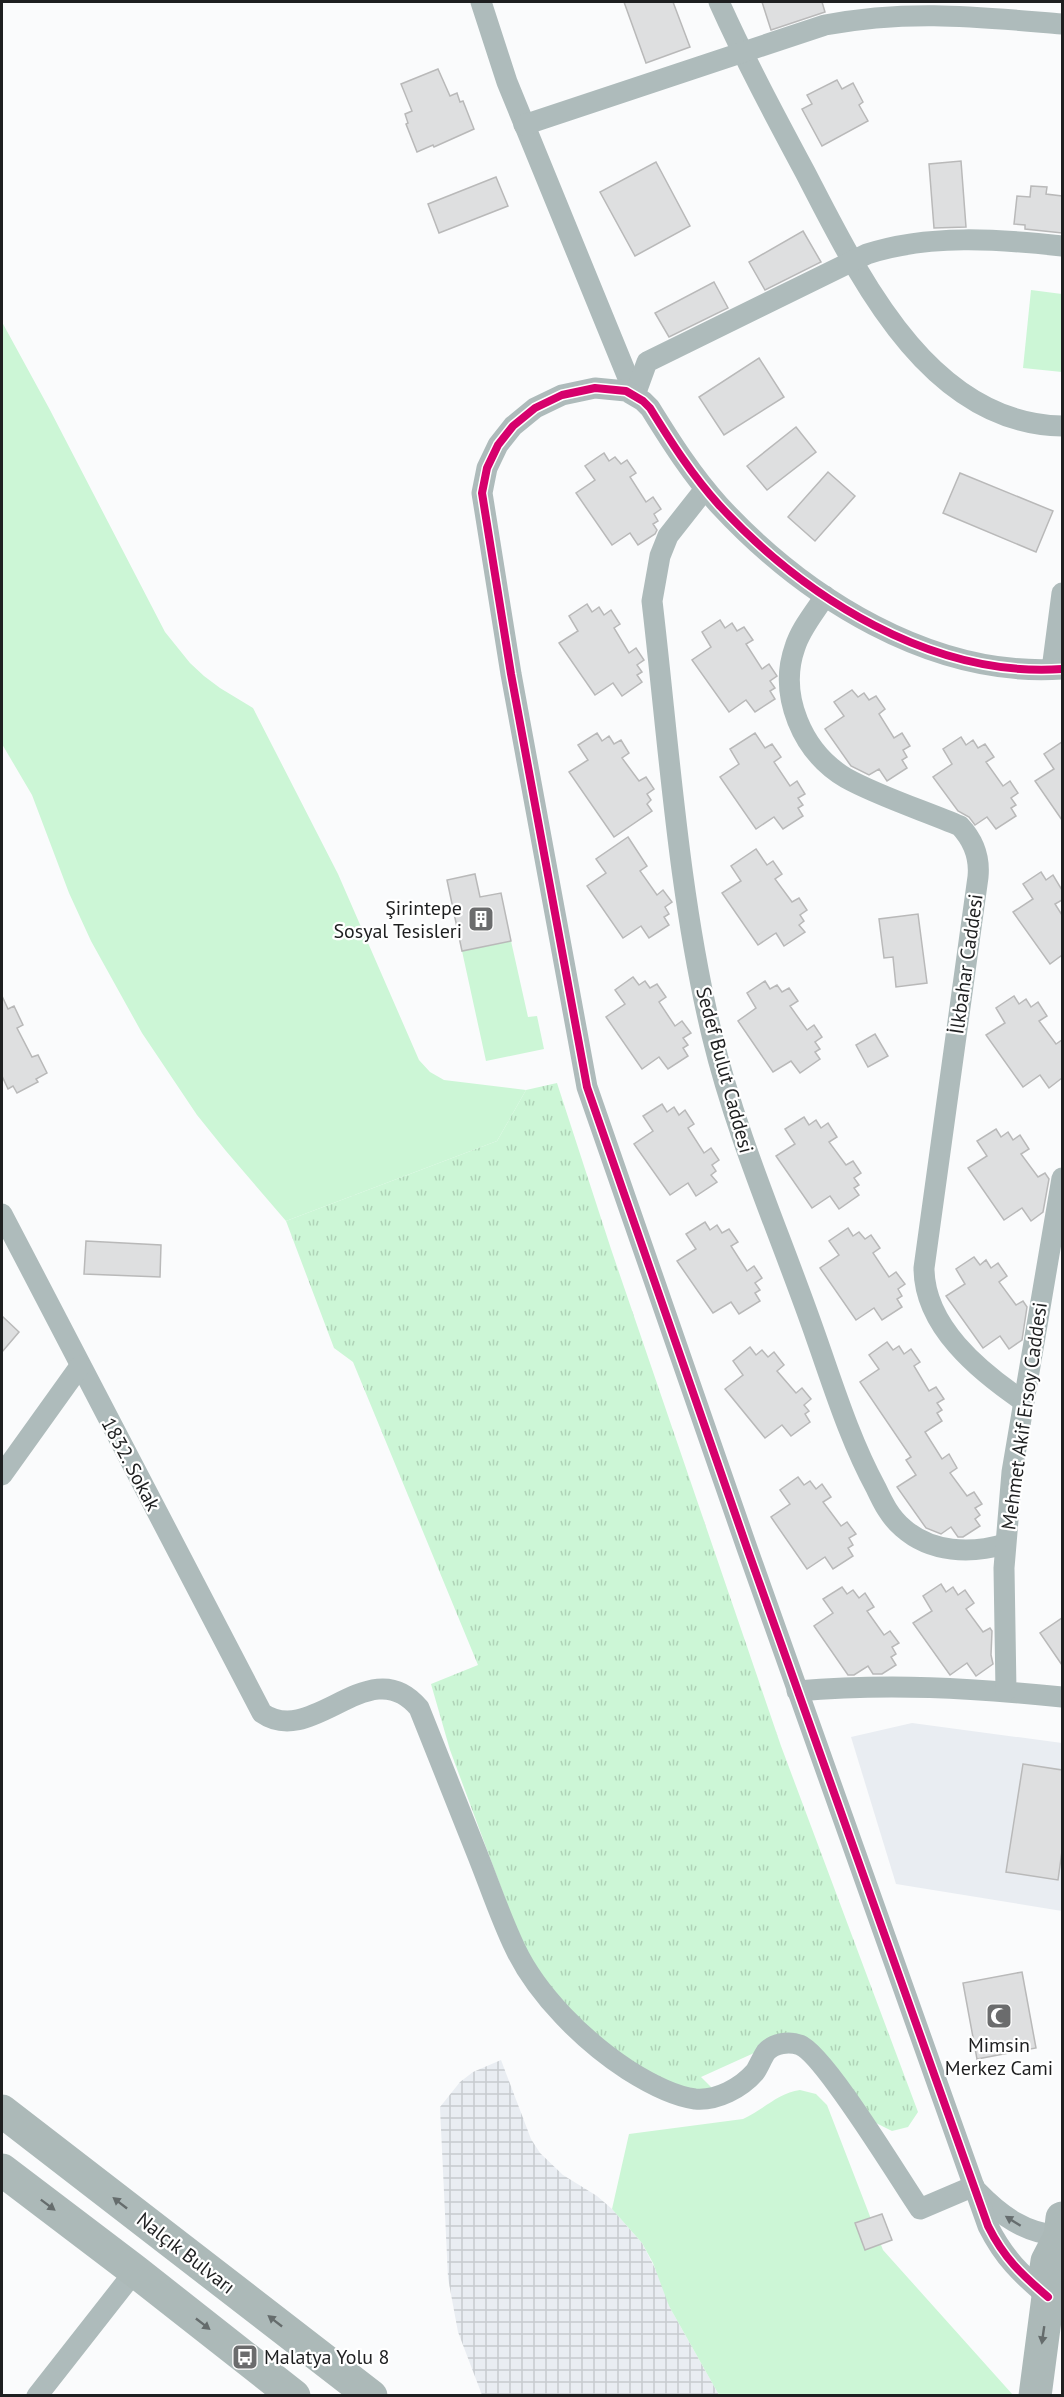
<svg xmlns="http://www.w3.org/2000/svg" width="1064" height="2397" font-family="'PT Sans',sans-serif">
	<defs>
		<pattern id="industrial-grid" width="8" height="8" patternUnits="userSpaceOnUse" patternTransform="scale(1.5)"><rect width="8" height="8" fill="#e9edf2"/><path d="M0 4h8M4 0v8" fill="none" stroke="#c7cbcf"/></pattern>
		<pattern id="park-tufts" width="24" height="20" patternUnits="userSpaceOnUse" patternTransform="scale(1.5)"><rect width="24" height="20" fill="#ccf6d6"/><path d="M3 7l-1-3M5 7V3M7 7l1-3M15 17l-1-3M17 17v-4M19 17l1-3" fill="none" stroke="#afd2b7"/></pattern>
	</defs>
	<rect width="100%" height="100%" fill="#fafbfc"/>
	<!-- industrial -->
	<path fill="url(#industrial-grid)" d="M501,2060L531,2139L540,2153L563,2175L597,2196L612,2209L642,2243L663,2284L669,2306L719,2395H482L458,2332L448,2278L440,2107L460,2082L473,2072Z"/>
	<!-- built -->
	<path fill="#e9edf2" d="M912,1723L1062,1743V1911L896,1884L851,1737Z"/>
	<!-- grass -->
	<g fill="#ccf6d6">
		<path d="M1031,290L1062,294V372L1023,368Z"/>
		<path d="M2,322L50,410L165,632L190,663L204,676L220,688L253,708L338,874L419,1060L430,1072L444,1080L526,1090L497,1141L286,1221L226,1151L197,1115L142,1033L91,941L69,893L32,795L2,744Z"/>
		<path d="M511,941L528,1017L537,1016L544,1049L486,1061L462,951Z"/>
		<path d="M800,2090L816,2094L827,2105L883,2250L1013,2395H719L669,2306L653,2263L642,2243L612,2209L629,2134L743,2119C763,2110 778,2093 800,2090Z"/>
	</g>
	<!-- park -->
	<path fill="url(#park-tufts)" d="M557,1083L611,1249L781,1746L918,2112L908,2127L892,2131L874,2122L783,2040L701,2077L727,2103L643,2075L565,2009L532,1971L450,1750L431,1684L478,1665L353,1362L334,1348L286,1221L497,1141L526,1090Z"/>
	<!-- building -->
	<g fill="#dedfe0" stroke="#b9b9b9" stroke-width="1.5">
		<path d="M624,2H673L690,47L646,63Z"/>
		<path d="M762,2H822L825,12L771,30Z"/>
		<path d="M438,69L450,96L457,93L460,102L463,101L474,129L434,147L433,145L417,152L406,124L408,123L405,114L412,111L401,84Z"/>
		<path d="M837,80L842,89L853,83L863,102L859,105L868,121L822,146L802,109L812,104L807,95Z"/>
		<path d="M961,161L966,227L934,228L929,164Z"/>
		<path d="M656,162L690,226L635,256L600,192Z"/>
		<path d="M496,177L508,206L439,233L428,204Z"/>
		<path d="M1031,186L1047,187L1046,194L1062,196V233L1025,229V225L1014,224L1017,196L1030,197Z"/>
		<path d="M803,231L821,262L765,290L749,262Z"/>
		<path d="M714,282L728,308L669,337L655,313Z"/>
		<path d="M759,358L784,397L724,435L699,397Z"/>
		<path d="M796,427L816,452L767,490L747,466Z"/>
		<path d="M604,453L609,461L615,457L621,464L627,460L636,473L630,477L646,502L653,497L661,509L654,514L658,521L653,524L657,530L655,534L638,545L630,533L612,545L576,493L595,480L585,466Z"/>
		<path d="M828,472L855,496L815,541L788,517Z"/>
		<path d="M960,473L1053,511L1036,552L943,513Z"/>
		<path d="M587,604L592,612L599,607L604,615L611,610L620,624L614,628L629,653L636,648L644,660L637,665L642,672L637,675L642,682L622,696L613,683L595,695L559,643L578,631L569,616Z"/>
		<path d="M720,620L725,628L732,623L737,631L744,627L753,640L746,644L762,669L769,664L777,676L770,681L775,688L770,691L775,699L755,712L746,700L729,712L692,660L711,647L702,632Z"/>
		<path d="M852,690L858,697L864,693L869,700L876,696L885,709L879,714L894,738L902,733L910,746L903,750L907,757L902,760L907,768L887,781L879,769L869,775L851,766L825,729L844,716L834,702Z"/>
		<path d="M597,733L602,741L609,736L614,744L621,740L629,753L622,758L639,781L646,777L654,789L647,794L651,800L647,804L652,811L614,837L569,772L588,760L578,745Z"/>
		<path d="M755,733L765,748L772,744L781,757L774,762L790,786L797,781L805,794L798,798L803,805L798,808L803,816L783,829L774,817L756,829L720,777L739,764L730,749Z"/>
		<path d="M961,737L966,745L973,740L978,748L985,744L994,757L986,762L1003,786L1010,781L1018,793L1011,798L1016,805L1011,808L1016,816L996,829L987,817L975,825L969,817L958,811L933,777L952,764L943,749Z"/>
		<path d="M1062,742V820L1035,781L1054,769L1044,754Z"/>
		<path d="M628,837L647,866L640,871L657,895L663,890L672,902L665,907L669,914L664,917L669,925L649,938L641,926L623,938L587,886L606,873L596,859Z"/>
		<path d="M756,849L767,865L773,861L782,874L775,879L792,902L799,898L807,910L800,915L804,921L799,925L805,932L784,946L776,933L758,945L722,893L741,881L731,866Z"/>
		<path d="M1041,872L1046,880L1053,875L1062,890V900L1055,904L1062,915V955L1050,964L1013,912L1033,899L1023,884Z"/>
		<path d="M475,874L480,897L501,893L511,941L462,951L447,880Z"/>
		<path d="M918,914L927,983L896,987L893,957L884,958L879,919Z"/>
		<path d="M633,977L639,985L645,981L650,988L657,984L666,997L659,1002L675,1026L682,1021L691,1033L683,1038L688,1045L683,1048L688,1056L668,1069L659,1057L642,1069L606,1017L625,1004L615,990Z"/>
		<path d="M765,981L770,989L777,985L782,992L789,988L798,1001L790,1006L807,1030L814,1025L822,1037L815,1042L820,1049L815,1052L820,1059L800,1073L791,1061L773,1072L738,1021L756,1008L747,993Z"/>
		<path d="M2,996L8,1009L14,1006L23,1025L17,1028L32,1057L38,1055L47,1073L36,1079L38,1082L17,1093L13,1086L8,1089L2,1076Z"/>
		<path d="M1014,996L1019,1004L1026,999L1031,1007L1038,1002L1047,1016L1039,1021L1056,1044L1062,1040V1078L1049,1088L1040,1075L1023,1087L986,1035L1005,1023L996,1008Z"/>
		<path d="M875,1034L888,1056L868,1067L856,1045Z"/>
		<path d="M662,1104L667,1112L674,1107L679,1115L685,1110L694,1124L688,1128L704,1153L711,1148L719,1160L712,1165L716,1171L711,1175L717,1182L696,1196L688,1183L670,1195L634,1144L653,1131L643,1116Z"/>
		<path d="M804,1117L809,1125L816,1120L821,1128L828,1123L837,1137L829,1142L846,1165L853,1161L861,1173L854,1178L859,1185L854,1188L859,1195L839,1209L830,1196L812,1208L776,1156L795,1144L785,1129Z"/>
		<path d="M996,1129L1001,1137L1008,1132L1013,1140L1020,1135L1029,1149L1021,1154L1038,1177L1045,1173L1049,1179L1043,1212L1031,1221L1022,1208L1004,1220L968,1168L987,1156L977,1141Z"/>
		<path d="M705,1222L710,1230L717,1225L722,1233L729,1229L738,1242L731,1246L747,1271L754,1266L762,1278L755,1283L760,1290L755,1293L760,1301L739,1314L731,1302L713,1313L677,1261L696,1249L686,1234Z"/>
		<path d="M848,1228L853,1236L859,1232L865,1239L871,1235L880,1248L873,1253L889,1277L896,1272L905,1284L898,1289L902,1296L897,1299L902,1307L882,1320L874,1308L856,1320L820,1268L839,1255L829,1241Z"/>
		<path d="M86,1241L161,1245L160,1277L84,1274Z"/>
		<path d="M974,1257L980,1265L986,1260L991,1268L998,1263L1007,1276L999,1282L1016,1305L1023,1301L1027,1307L1022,1340L1009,1349L1000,1336L983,1348L946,1296L965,1284L956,1269Z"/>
		<path d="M2,1316L19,1332L2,1352Z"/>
		<path d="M887,1342L893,1350L899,1346L904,1354L911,1349L920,1362L914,1366L929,1391L936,1387L944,1399L937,1403L942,1410L937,1413L942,1421L925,1432L942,1459L949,1454L957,1468L950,1473L967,1496L974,1492L982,1504L975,1508L980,1515L975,1519L980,1526L963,1537H958L951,1527L941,1534L926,1528L897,1487L916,1475L906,1460L911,1457L860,1382L879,1369L869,1355Z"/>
		<path d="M750,1347L756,1355L762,1350L768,1357L774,1352L784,1365L777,1371L796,1393L802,1388L811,1399L804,1405L809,1411L805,1414L810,1422L791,1436L782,1425L765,1438L725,1389L743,1375L733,1361Z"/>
		<path d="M798,1477L804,1485L810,1481L816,1489L822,1484L831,1497L823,1502L841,1526L847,1522L856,1534L849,1538L853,1545L848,1548L853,1556L833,1569L825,1557L807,1569L771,1517L790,1504L780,1490Z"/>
		<path d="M941,1584L946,1592L953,1587L958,1595L965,1590L974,1603L966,1609L983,1632L990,1628L992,1631L991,1655L993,1664L976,1676L967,1663L950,1675L913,1623L932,1611L923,1596Z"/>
		<path d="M842,1587L847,1594L853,1590L859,1598L865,1593L874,1607L867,1611L884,1635L890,1631L899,1643L892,1647L896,1654L891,1657L896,1665L882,1674H873L868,1666L854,1675H848L814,1626L833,1613L823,1599Z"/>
		<path d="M1062,1618V1665L1040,1633Z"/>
		<path d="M1023,1764L1062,1770V1851L1058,1880L1006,1872Z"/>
		<path d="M1022,1972L1036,2048L977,2059L963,1983Z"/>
		<path d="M882,2214L892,2240L865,2250L855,2223Z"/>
	</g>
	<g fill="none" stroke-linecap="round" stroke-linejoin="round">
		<!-- street -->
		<g stroke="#aebbbb" stroke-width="21">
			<path d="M481,2L507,82L635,395"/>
			<path d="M719,2C745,60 775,116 805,172C858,274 928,424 1062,426"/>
			<path d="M524,125L825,25C910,9 978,17 1062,24"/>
			<path d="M635,395L647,362L867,254C928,234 999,239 1062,246"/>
			<path d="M705,489L668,536L660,556L652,601C669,746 678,893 712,1035C737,1139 781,1236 816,1337C834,1388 850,1440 876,1488C883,1503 890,1517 903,1528C931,1553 971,1554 1005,1544"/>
			<path d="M825,596C815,612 801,628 795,647C778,695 802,752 846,778C878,796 925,811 960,826C974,841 980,857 978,877L924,1268C924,1326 979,1371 1023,1401"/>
			<path d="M1052,669L1062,593"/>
			<path d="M2,1214L262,1713C313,1749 370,1649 419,1708C438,1756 457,1803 476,1851C489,1883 500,1917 515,1948C537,1995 585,2042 628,2070C647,2082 672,2096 695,2099C717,2101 741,2088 755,2072C759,2066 762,2058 766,2052C774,2043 789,2041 800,2045C825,2055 900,2180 920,2209L974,2186"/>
			<path d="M2,1475L80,1366"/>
			<path d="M797,1691C890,1683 970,1688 1062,1697"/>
			<path d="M1006,1691L1004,1568L1012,1472L1062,1178"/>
			<path d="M977,2191C1001,2216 1025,2233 1060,2236"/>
			<path d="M1048,2297C1021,2274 1004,2258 988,2226L747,1548L587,1087L511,674L482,493L487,468L498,445L513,426L535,408L562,395L595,388L626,391L643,401L650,408C671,442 692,475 719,505C805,598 932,678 1062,669"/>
			<path d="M37,2396L135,2271"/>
		</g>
		<!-- highway -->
		<g stroke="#acb9b8" stroke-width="33">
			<path d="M2,2111L371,2396"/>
			<path d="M2,2170L135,2271L294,2396"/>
			<path d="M1035,2396L1048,2297L1045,2275L1047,2261L1060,2236L1062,2218"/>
		</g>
		<!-- cycleway casing -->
		<g stroke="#fff" stroke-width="11">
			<path id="cycleway" d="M1048,2297C1021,2274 1004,2258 988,2226L747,1548L587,1087L511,674L482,493L487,468L498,445L513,426L535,408L562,395L595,388L626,391L643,401L650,408C671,442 692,475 719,505C805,598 932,678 1062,669"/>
		</g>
		<!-- cycleway -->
		<use href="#cycleway" stroke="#d6006c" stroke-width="8"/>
	</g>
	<!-- one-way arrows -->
	<defs><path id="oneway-solid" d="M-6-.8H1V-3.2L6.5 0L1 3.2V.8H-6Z" transform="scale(1.5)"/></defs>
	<g fill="#656c6c">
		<use href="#oneway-solid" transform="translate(120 2203) rotate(-142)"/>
		<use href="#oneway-solid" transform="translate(48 2205) rotate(37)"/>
		<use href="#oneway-solid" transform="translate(275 2321) rotate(-142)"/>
		<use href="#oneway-solid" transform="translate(203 2324) rotate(38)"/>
		<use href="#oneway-solid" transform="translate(1043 2335) rotate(98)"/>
	</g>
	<use fill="#666d6e" href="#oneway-solid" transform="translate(1013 2221) rotate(-148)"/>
	<!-- icons -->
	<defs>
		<g id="building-square" transform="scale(1.35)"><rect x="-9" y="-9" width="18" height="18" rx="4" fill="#6b6c6d" stroke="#fff"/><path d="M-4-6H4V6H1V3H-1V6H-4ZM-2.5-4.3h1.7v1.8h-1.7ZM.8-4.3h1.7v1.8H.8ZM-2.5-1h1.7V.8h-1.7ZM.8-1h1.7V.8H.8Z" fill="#fff"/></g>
		<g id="mosque-square" transform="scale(1.35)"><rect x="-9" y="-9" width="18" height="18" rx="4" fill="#6b6c6d" stroke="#fff"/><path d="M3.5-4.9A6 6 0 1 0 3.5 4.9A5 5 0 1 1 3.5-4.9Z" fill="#fff"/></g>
		<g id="bus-square" transform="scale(1.35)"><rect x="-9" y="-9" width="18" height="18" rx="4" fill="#6b6c6d" stroke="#fff"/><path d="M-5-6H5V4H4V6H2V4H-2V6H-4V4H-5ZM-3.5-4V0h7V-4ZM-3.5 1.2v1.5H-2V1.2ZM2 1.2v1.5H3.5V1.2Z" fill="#fff"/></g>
	</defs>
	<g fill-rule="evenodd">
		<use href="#building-square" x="481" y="919"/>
		<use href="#mosque-square" x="999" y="2016"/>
		<use href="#bus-square" x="245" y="2357"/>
	</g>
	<g text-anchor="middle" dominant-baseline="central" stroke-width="4.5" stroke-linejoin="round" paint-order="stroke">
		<!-- poi labels -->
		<g font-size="20" fill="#1e1f20" stroke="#fff" text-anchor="end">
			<text x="462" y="908">Şirintepe<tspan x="462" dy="23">Sosyal Tesisleri</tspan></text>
			<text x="999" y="2045" text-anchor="middle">Mimsin<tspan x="999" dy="23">Merkez Cami</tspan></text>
			<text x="264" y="2357" text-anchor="start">Malatya Yolu 8</text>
		</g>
		<!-- street labels -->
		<g font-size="20" fill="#1e1f20" stroke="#fff">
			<text transform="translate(966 964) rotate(-82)">İlkbahar Caddesi</text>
			<text transform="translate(725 1070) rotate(75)">Sedef Bulut Caddesi</text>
			<text transform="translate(1024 1416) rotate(-82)">Mehmet Akif Ersoy Caddesi</text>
			<text transform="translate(131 1464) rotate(62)">1832. Sokak</text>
			<text transform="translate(186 2253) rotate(38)">Nalçık Bulvarı</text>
		</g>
	</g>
	<!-- border -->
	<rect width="1064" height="2397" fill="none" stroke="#1e1f20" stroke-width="6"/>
</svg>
